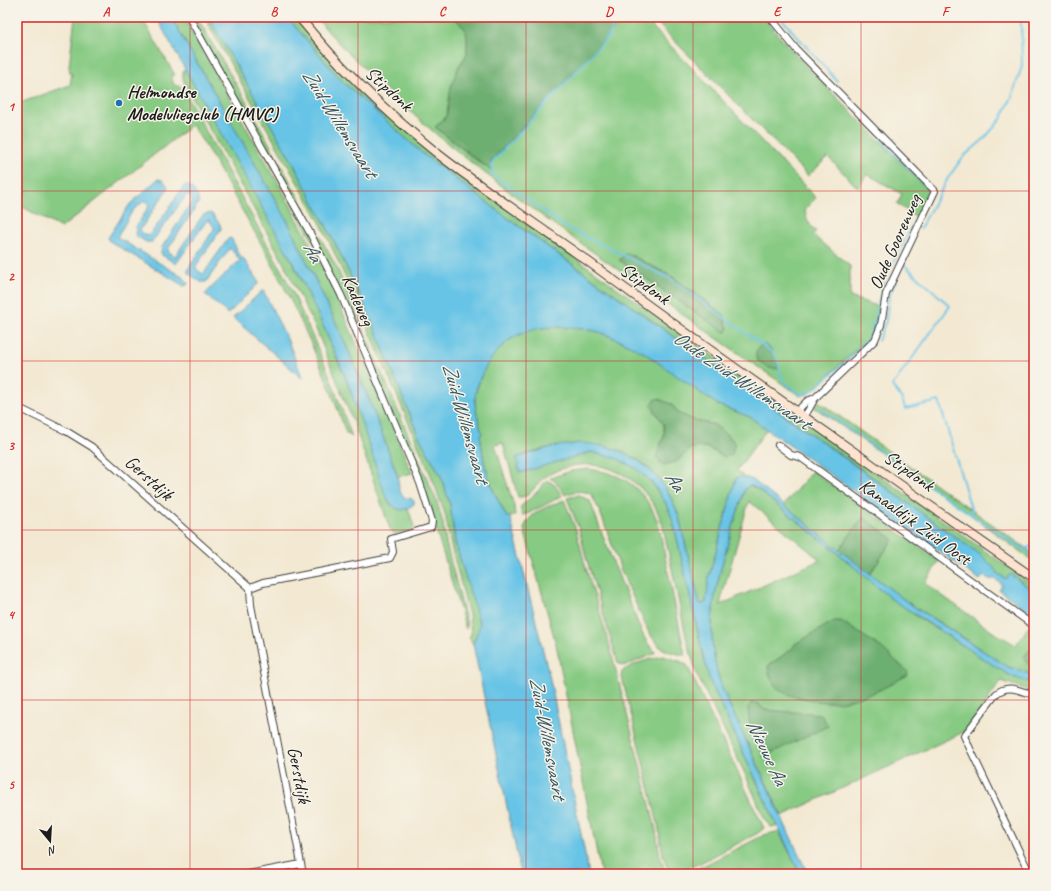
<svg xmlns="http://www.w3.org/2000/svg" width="1051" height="891" font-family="Caveat,sans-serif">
	<rect width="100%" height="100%" fill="#f7f3e8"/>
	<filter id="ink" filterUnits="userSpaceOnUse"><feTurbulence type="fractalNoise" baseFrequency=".025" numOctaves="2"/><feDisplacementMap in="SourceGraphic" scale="8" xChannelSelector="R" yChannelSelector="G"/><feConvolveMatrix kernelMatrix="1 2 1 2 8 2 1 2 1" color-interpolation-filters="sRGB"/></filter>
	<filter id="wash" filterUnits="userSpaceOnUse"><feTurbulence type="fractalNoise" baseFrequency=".012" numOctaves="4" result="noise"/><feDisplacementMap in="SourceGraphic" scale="16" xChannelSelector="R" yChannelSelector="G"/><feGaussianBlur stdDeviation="0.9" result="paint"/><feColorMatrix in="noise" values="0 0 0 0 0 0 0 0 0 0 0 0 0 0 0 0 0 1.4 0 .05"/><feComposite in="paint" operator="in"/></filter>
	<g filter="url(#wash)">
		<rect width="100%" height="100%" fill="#f3e9d3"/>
		<!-- green -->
		<g fill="#87ca83" stroke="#527350" fill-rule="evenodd">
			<path d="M75,17H140L144,22L175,75H171L174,85L182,87L291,288L329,374L352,437L346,433C319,353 281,276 238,203C223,176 209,150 192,125L61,228L17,204V104L70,85L72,73H70L69,66Z"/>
			<path d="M171,17H183L281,188L326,273L412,473L398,477L370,402L342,336L287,220Z"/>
			<path d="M190,17H197L250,108L337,268L437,502L443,523L446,543L467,624L466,629L434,523L431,506L424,488L341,292Z"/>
			<path d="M204,17H208L293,163L336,245L371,319L418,435L441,476L450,504L455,542L481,625L473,644L469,638L471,634L469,615L451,546L445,514L432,478L366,323L322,226Z"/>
			<path d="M287,17H295L329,57L355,86L376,105L482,191L1034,586V591L1011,574L1006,579L997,573L994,568L885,486L506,217L422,153L342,81Z"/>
			<path d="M316,17H454L456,18L465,29L467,36V51L466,56L459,66L451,87L447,114L444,119L435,127L472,157L492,171L491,163L493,159L614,29L613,17H643L816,198L805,209C806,219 809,225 816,231L813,235L850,266V297L880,307L877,321L873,332L869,338L808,394L800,396C722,342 644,288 566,233C496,183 428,132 367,71C349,54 331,36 316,17ZM627,253L673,277L725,316V321L728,328L727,332H724L619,260ZM760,346L771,349L779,369L756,352Z"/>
			<path d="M651,17H762L804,64L931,193L918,218L897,204L902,194L867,174L858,188L828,157L808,176Z"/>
			<path d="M185,68L279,236L316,309L345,377L365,430L384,492L391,505L404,509L408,508L414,526L413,530L396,534L391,532L354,424L316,329L281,258L190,94C186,86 179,76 185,68Z"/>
			<path d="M559,326L597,331L631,345L644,352L718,405L750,417L767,429L737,470L744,477L736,478L709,577L707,599L704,604H701L699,601L679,517C653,440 584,431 516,458L520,472L591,452L618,459L637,469L653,484L668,507L674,525L704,659L710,681L777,826L771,827L766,822L745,774L697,675L686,637L663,526C649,480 601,450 554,472C550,474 545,477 541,480C533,488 531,498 518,497L503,443L495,445L514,506L515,515L507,518L494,492L484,462L480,435L482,434C479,423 476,412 475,401C474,393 479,384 481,377C495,342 523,327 559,326ZM671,404L679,414L694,420L715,425L725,457L706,447L690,448L676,462L663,465L659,445L664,436V425L651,405Z"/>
			<path d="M818,401L1034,554V562L964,510L814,407Z"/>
			<path d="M588,469C624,473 644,488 658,522L685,655H682L667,651L660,647L649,633L622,573L600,512L591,494C582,490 574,491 565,495L556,482L550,478L571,471Z"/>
			<path d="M812,471L939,561L926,582V584L993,632L1016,645L1029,626L1034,629V644L1024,657L1030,666L1034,668V692L1001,681L966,731L782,816L724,693C700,630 716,585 734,523C737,512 742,502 744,491L749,485L760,491L913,614L996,667L1013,677L1028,681L1031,674L1008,667L983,651L969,641L910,604L870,574L893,539L863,517L839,550L784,505ZM749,501L820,560L720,605L722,596ZM792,649L907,675L877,691L831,702L813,700L793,696L768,666ZM758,703L764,710L803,713H811L763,757V752L754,738Z"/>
			<path d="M547,480L555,485L562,496L527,514L522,515L520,507L537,492Z"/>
			<path d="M579,495L590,501C603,537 617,573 632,608C638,623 643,640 655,652L654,654L624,666L618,663L586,557L579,529L567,498Z"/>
			<path d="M564,500L576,530L585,565L609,643L655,825L660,856L666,874H601L556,644L524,529C528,512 549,506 564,500Z"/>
			<path d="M663,656L680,661L687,665L764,828L758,833L698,864L675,874H671L669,872L663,855L658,824L621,673C627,665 653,658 663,656Z"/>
			<path d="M779,831L800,874H687L764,835Z"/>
		</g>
		<!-- forest -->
		<g fill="#6dae71" stroke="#446546">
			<path d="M454,17H613C617,25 614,28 609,35L493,159L491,163L492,171L435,127L444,119L447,114L451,87L459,66L466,56L467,51V36L465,29Z"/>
			<path d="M627,253L672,277L725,316V321L728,328L727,332H724L619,260Z"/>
			<path d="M764,344C776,353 774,356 779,369L769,368L757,360C754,352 757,348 764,344Z"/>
			<path d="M657,398L671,404L680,414L694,420L715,425L735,442L732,455L725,457L706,447L691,448L676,462L663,465L656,457L664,436V425L651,405Z"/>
			<path d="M863,517L893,539L870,574L839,550Z"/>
			<path d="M834,621H841L882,648L908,672L907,675C886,688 856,703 830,702C819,702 809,700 799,697C780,694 770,685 768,666L792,649L795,644Z"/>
			<path d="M1034,644V668L1026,662L1024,657Z"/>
			<path d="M751,703H758L764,710L821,714L828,726L763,757V752L754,738L755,731L750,727L748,708Z"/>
		</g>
		<!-- water -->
		<g fill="#68c4e6" stroke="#427081">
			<path d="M156,17H171L287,220L342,336L370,402L398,477L399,490L404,497L408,499L411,498L414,501V504C399,517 391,506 384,492C372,454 360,416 346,379C331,342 314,306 297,270Z"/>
			<path d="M208,17H287L342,81L422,153L506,217L982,556L998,572L997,573L1006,579L1010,574L1034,591V615L999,590L1002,584L993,578L992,580L983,576L980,580L758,423L750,417L718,405L643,352C629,345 614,337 599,332C592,330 583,329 575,328C544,325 516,328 495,354C485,366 476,383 475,398C474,408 480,424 482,434L480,435L484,462L488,476L494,492L507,518L510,516L550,679L589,874H521L473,644L480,625L455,542L450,504L441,476L418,435L371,319L336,245L293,163Z"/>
			<path d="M158,179C162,179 167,183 168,188L140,230L141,232L147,236L151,234L184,186L187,185C194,189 200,196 198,204L168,249V251L174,256L176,255L203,215L211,213L220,224L221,229L196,266V269L203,274L204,273L228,239L231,238L237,249L236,251L243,258L259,283L228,314L205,294L240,260L230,248L206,282H201L188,273V269L214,229V227L209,220H207L176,264L162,255L161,252L162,247L192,202V200L188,194H187L152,242H146L135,235L136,227L149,206L148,203L144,201L133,210L117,237L184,278L188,283L187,285L184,286L111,242L108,238L130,204Z"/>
			<path d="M263,290L288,341L303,379L233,318Z"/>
			<path d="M579,443C629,445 663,470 679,517L699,601L701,604H704L706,602L709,577L736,478L744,477L753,480L839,550L910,604L1008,667L1031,674L1028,682L1013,677L996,667L890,598L833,549L760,491L752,486L749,485L744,491C742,502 737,512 734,523C716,585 700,630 724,693L808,874H800L710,681L704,659L674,525L668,507L653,484L637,469L618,459L591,452L520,473L516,458L552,447Z"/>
		</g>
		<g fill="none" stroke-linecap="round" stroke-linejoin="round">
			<!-- stream -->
			<g stroke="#68c4e6" stroke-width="2">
				<path d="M612,17C616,25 612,30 608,37L495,159L492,164V173L497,178L566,227L671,279L772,352C780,362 778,368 782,378C785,385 795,391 801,395L813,390L848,360L869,338L875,318L884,280L929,194V189L881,140"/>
				<path d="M766,17L775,28"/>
				<path d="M780,17L837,81"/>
				<path d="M920,229L948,178L963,157L984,139L1001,119L1012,97L1022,66L1021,17"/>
				<path d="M902,263L950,306L892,386C898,393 904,400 905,409L939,401L972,512L970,514L1034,556"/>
				<path d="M878,341L886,321L889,297L896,280"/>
				<path d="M820,409L970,514"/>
				<path d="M1025,549L1034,545"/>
			</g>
		</g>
	</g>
	<g filter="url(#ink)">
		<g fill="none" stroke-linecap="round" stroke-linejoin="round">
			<!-- minor casing -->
			<g stroke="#3c3b37" stroke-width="8">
				<g id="minor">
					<path d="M189,17L310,233L341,295L420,483L432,521L431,527L391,539L393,552L390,558L263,583L250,588"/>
					<path d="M770,17L796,49L935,191L886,294L881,325L875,340L815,398L809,409L804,417"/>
					<path d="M17,407L66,431L92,447L250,588L251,605L303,874"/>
					<path d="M796,412L807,401L815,398"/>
					<path d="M778,445L791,455L800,457L1034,626"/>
					<path d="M248,874L301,864"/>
					<path d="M1030,874L964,736L996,694C1008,683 1020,691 1034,695"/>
				</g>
			</g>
			<!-- secondary casing -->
			<g stroke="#3c3b37" stroke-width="10">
				<path id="secondary" d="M299,17C340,68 387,113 438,154C488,193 542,228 593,265C684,332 777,398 870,463C924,502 979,540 1034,578"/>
			</g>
			<!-- minor -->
			<use href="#minor" stroke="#fff" stroke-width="6"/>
			<!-- secondary -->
			<use href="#secondary" stroke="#fde4d1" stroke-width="8"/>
		</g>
	</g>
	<!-- grid -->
	<path fill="none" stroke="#d62828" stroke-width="1" stroke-opacity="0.55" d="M190,17V874M358,17V874M526,17V874M693,17V874M861,17V874M17,191H1034M17,361H1034M17,530H1034M17,700H1034"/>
	<!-- markers -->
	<circle fill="#1f6fb2" stroke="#f7f3e8" stroke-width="1.5" cx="119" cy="103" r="4"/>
	<g text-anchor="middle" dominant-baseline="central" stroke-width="3" stroke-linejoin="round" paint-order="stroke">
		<!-- street labels -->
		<g font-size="19" fill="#1c1c1c" stroke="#f7f3e8">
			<text transform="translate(389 89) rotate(42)">Stipdonk</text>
			<text transform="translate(895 242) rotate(-66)">Oude Goorenweg</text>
			<text transform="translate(645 284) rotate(36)">Stipdonk</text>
			<text transform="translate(358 300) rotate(66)">Kadeweg</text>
			<text transform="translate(909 471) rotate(35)">Stipdonk</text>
			<text transform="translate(149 478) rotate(42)">Gerstdijk</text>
			<text transform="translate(915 522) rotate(36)">Kanaaldijk Zuid Oost</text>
			<text transform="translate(299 775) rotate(79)">Gerstdijk</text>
		</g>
		<!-- poi labels -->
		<g font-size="19" font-weight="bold" fill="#1c1c1c" stroke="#f7f3e8" text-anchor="start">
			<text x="127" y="92">Helmondse<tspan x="127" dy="22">Modelvliegclub (HMVC)</tspan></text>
		</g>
		<!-- water labels -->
		<g font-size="20" font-style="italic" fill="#375763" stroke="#f7f3e8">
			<text transform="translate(340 123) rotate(58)">Zuid-Willemsvaart</text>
			<text transform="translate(313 252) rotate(63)">Aa</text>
			<text transform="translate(742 380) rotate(34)">Oude Zuid-Willemsvaart</text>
			<text transform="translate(466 423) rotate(74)">Zuid-Willemsvaart</text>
			<text transform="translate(675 481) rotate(56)">Aa</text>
			<text transform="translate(548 738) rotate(79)">Zuid-Willemsvaart</text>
			<text transform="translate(767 752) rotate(65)">Nieuwe Aa</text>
		</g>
	</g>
	<!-- margin -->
	<rect width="1051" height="891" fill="none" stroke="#f7f3e8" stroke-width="44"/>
	<!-- north arrow -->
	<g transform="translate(50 841) rotate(162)" stroke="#f7f3e8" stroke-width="3" paint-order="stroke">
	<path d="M0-3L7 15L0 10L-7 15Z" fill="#1c1c1c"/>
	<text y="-6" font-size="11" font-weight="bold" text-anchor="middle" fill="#1c1c1c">N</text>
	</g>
	<rect x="22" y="22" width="1007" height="847" fill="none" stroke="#d62828" stroke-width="1.5"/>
	<g font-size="13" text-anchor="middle" font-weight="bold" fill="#d62828">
		<text x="106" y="16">A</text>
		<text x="274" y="16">B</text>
		<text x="442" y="16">C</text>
		<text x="609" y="16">D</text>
		<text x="777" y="16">E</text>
		<text x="945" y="16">F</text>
		<text x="11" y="111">1</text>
		<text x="11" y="281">2</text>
		<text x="11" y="450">3</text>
		<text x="11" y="619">4</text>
		<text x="11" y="789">5</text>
	</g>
</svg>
